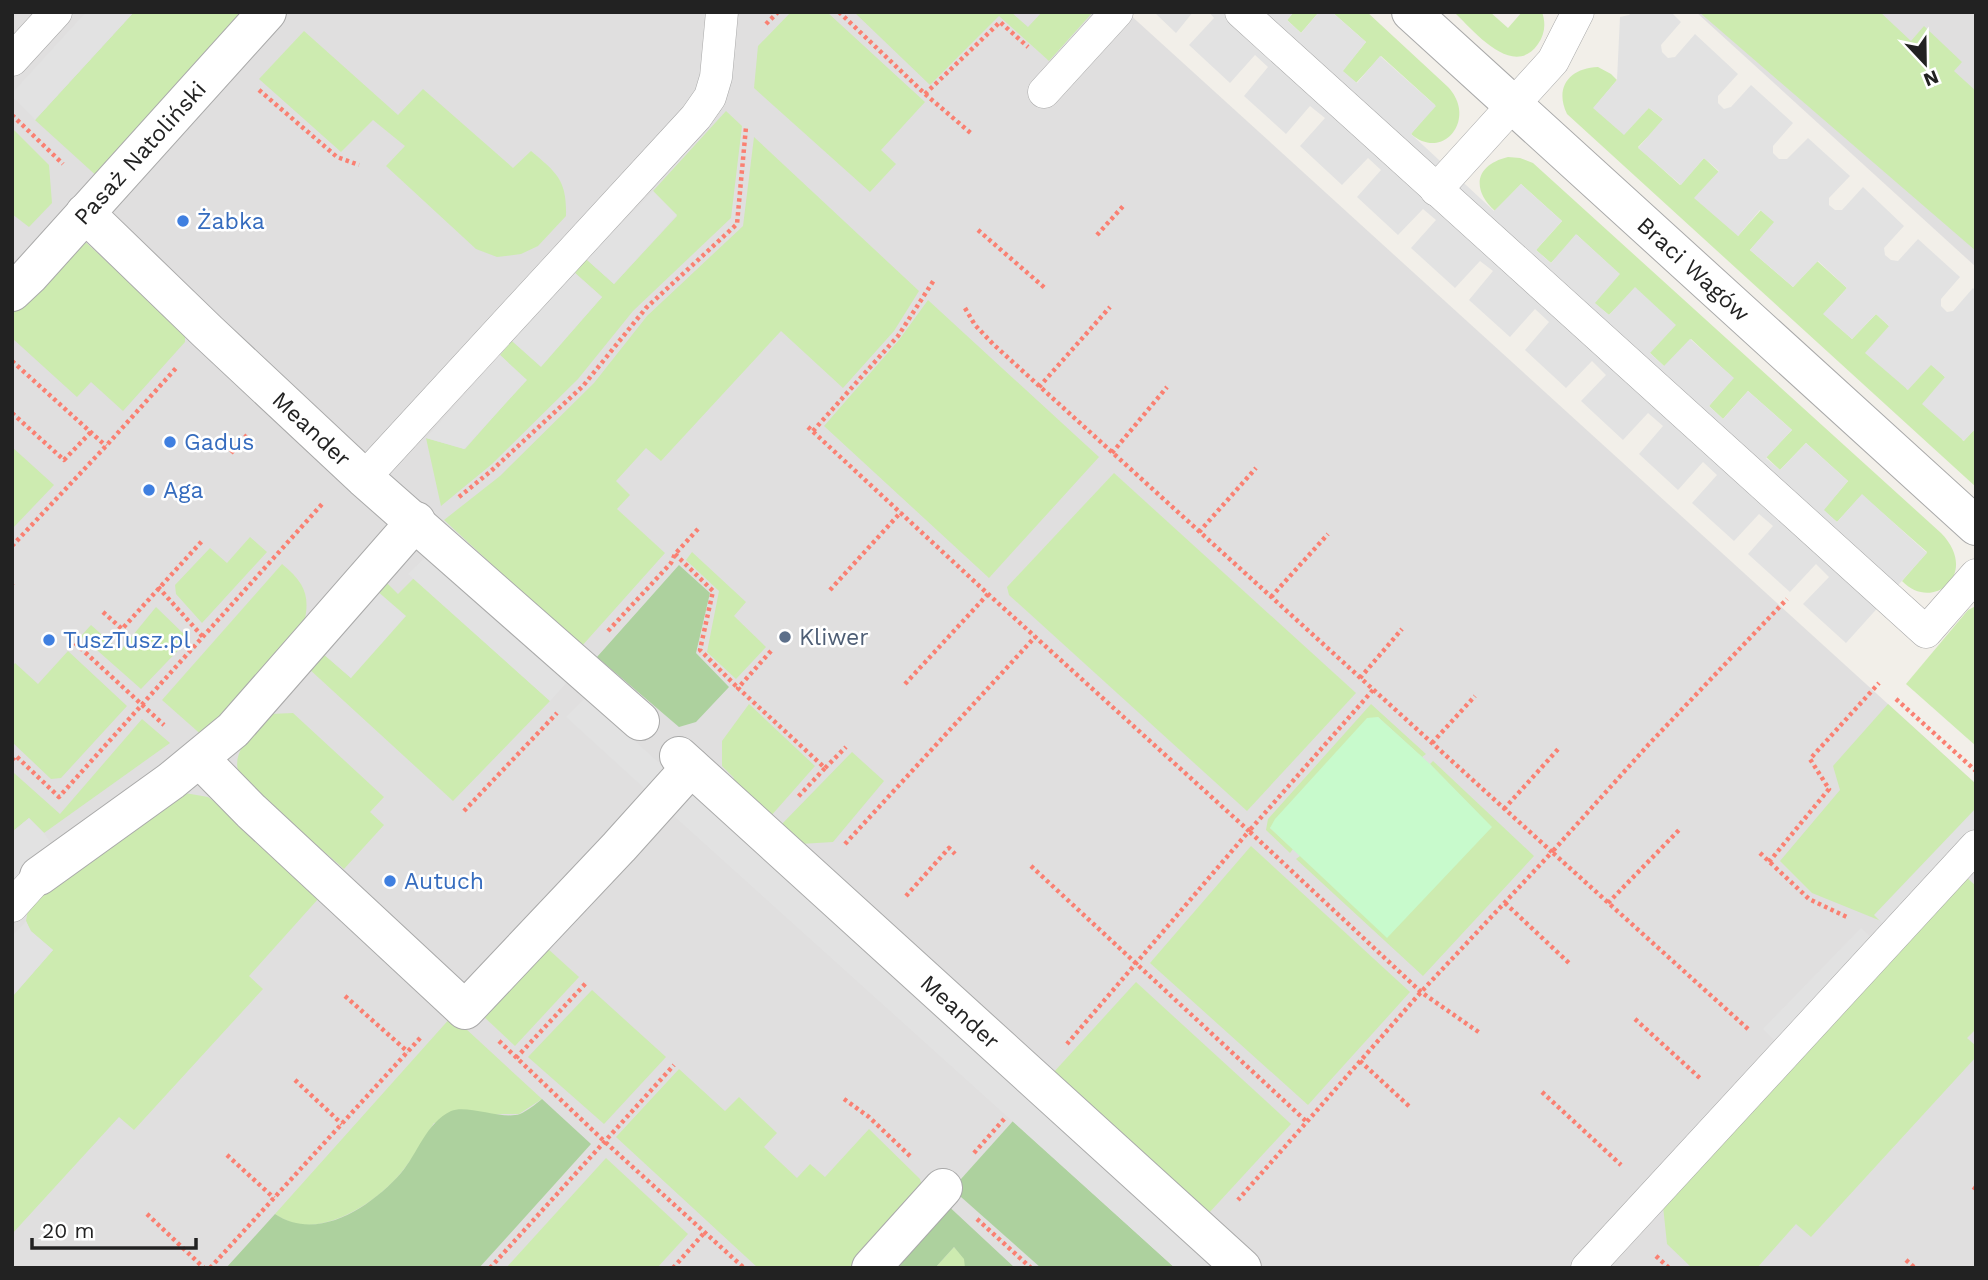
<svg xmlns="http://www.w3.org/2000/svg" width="1988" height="1280" font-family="'Work Sans',sans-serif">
	<rect width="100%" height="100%" fill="#f2efe9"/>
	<!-- residential -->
	<g fill="#e0dfdf">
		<path d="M12,12H1127L1976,784V1268H12Z"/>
		<path d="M1696,12H1976V267Z"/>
	</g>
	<!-- grass -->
	<g fill="#cdebb0">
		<path d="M134,12H255L100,179L35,120Z"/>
		<path d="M791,12H827L925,102L881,150L896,164L870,192L754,88L758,46Z"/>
		<path d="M854,12H1011L1028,27L1042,12H1093L1049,61L999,16L930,85Z"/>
		<path d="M1294,12H1319L1301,33L1287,20Z"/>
		<path d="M1332,12H1367L1448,87C1478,119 1443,162 1411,134L1435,105L1381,56L1356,83L1342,71L1366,42Z"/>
		<path d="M1454,12H1490L1508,28L1522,12H1542C1546,23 1545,34 1538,44C1513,80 1473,30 1454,12Z"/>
		<path d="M1699,12H1880L1911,41L1924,26L1962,62L1954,71L1976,91V251Z"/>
		<path d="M304,31L398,115L423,89L513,168L531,151C557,173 567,180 566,216L538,246L521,254L497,257L476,249L386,166L405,146L373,120L341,152L259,79Z"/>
		<path d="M1598,67L1611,74L1617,80L1594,108H1649L1664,120L1638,147L1680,185L1704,158L1719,172L1738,236L1761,210L1775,222L1750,250L1793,287L1817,261L1847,288L1824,314L1852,339L1876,314L1889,326L1907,390L1931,364L1945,377L1963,441L1976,428V487L1567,114C1554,87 1570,68 1598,67Z"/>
		<path d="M726,111L742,126L731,218L633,311L578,379L492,464L441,506L426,438L465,449L526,380L500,355L512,341L541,366L602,297L575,273L586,259L614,284L677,216L653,191Z"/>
		<path d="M12,128L49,165L52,203L29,227L12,214Z"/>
		<path d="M754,137L919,291L894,331L843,388L781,331L661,461L646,448L616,481L630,495L617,509L665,553L581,647L444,520L500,476L594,383L647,316L743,226Z"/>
		<path d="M1508,157L1520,158L1533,163L1941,533C1981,574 1932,613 1902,581L1927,552L1862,495L1837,522L1823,510L1848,481L1806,443L1780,470L1766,457L1792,430L1748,391L1723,419L1709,406L1733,378L1691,339L1665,367L1650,353L1636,288L1609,315L1594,303L1619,274L1577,235L1551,263L1536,250L1562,221L1521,184L1495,211C1471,189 1475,165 1508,157Z"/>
		<path d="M80,237L185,333V342L123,411L91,382L77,397L12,338V314Z"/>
		<path d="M928,300L1099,457L989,578L824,426L899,340Z"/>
		<path d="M12,447L54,485L13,528H12Z"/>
		<path d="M1114,473L1356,693L1247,811L1009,595L1007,587Z"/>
		<path d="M250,537L267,552L202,623L176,594L175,585L210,548L227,563Z"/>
		<path d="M692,552L746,602L734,616L766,647L736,679L707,652L719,591L686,560Z"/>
		<path d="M282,564C309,586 311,601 301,634L205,738L162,700Z"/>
		<path d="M414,578L550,701L453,801L308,668L321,652L351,678L376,590L384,580L398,594Z"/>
		<path d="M1976,606V746L1906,684L1968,610Z"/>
		<path d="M156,607L189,639L141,689L81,636L91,625L120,651Z"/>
		<path d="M68,651L127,706L61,778L51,779L12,742V667L15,663L38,684Z"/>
		<path d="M749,704L815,766L770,817L731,781L734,778L722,766V741Z"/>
		<path d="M1371,704L1426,754L1422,757L1378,717L1270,828L1293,849L1290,853L1266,830L1268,819Z"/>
		<path d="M1888,704L1976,784V816L1881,921L1812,893L1780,861L1840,790L1833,766Z"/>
		<path d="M293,713L384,797L370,812L384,825L344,869L255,792C249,785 241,779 238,770C232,749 258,728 270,714Z"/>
		<path d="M142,719L170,743L44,833L29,818L12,832L14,773L60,814Z"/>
		<path d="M852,752L884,781L833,842L800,844L780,826Z"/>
		<path d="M1433,761L1534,856L1423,976L1296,859L1300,856L1491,827L1430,764Z"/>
		<path d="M185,793L208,797L231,814L319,898L249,976L263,989L134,1130L119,1117L12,1234V997L53,950L30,931L26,921L28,909L49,887Z"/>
		<path d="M1251,846L1410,992L1308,1105L1150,963Z"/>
		<path d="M1966,877L1976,886V1029L1967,1038L1976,1046V1057L1811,1237L1796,1224L1757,1268H1692L1667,1244L1663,1206Z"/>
		<path d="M547,948L579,977L515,1046L482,1015Z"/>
		<path d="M1136,982L1291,1124L1208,1214L1053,1073Z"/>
		<path d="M592,990L666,1057L604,1124L528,1057Z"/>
		<path d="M452,1016L542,1099L519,1114H502L434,1123C424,1139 415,1155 404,1169C383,1197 341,1225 306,1225C295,1225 284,1220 275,1214Z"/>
		<path d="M679,1069L725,1111L739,1097L777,1133L764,1147L797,1178L810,1164L825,1177L869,1129L920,1179L923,1190L853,1268H758L616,1137Z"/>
		<path d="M606,1158L688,1234L657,1268H506Z"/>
		<path d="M954,1247L965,1259V1268H935Z"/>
	</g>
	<!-- forest -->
	<g fill="#add19e">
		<path d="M679,565L710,593L696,653L729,687L696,722L679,727L597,657Z"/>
		<path d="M542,1099L591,1144L479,1268H226L275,1214C318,1243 372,1206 401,1173C418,1153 426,1123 451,1111C467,1104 502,1120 520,1114C527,1111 536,1104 542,1099Z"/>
		<path d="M1013,1121L1175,1268H1041L952,1189Z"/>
		<path d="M943,1201L1015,1268H965L964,1259L954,1247L935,1268H883Z"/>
	</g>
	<!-- park -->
	<path fill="#c8facc" d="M1378,717L1430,764L1492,827L1387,938L1270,828L1275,819L1367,718Z"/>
	<!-- parking -->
	<g fill="#e2e2e2">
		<path d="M86,12H134L35,120L15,99H12V93Z"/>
		<path d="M1154,12H1193L1176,33Z"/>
		<path d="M1209,12H1294L1287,20L1301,33L1319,12H1332L1366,42L1343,71L1357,83L1380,56L1436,106L1411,134L1494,211L1521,184L1562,221L1536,250L1551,263L1576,234L1620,274L1595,303L1609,315L1635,287L1676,325L1650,353L1664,366L1690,339L1734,378L1709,406L1723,419L1748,391L1792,430L1766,458L1780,470L1806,443L1848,481L1824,510L1837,522L1862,494L1927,553L1846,643L1803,604L1829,577L1816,564L1790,592L1748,554L1773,526L1759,514L1734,541L1692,503L1717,475L1703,462L1678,490L1639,454L1663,426L1648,413L1623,440L1581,401L1606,375L1592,361L1566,388L1525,350L1549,322L1535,309L1510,337L1469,300L1493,271L1480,261L1455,288L1411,248L1436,220L1423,209L1398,235L1357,197L1381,170L1368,158L1342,185L1300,146L1325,118L1310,106L1286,134L1244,96L1268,67L1255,55L1230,83L1189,45L1214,18Z"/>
		<path d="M1632,12H1671L1681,22L1661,45L1662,52L1668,58L1675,57L1695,34L1738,74L1718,96V103L1724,109L1731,107L1751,85L1793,123L1773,146V153L1779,159H1787L1808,138L1850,176L1829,198V205L1835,210H1842L1863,187L1904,226L1884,248L1885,255L1891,260L1898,261L1918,239L1960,277L1941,299V306L1947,312L1953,311L1973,288L1976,291V428L1964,441L1922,404L1945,377L1931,365L1908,390L1865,353L1889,326L1876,314L1852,339L1823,314L1847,288L1818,261L1793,287L1750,250L1774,222L1760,210L1738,236L1694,198L1719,171L1704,158L1681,185L1638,148L1663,119L1649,108L1624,135L1593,108L1617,80L1620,17L1629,15Z"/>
		<path d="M653,191L677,215L614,284L586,259Z"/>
		<path d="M575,273L602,297L541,367L512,341Z"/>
		<path d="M500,355L527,380L464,449L426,438Z"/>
		<path d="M431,552L568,681L550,701L408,574Z"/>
		<path d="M376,590L406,616L351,678L321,652Z"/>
		<path d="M586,697L665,768L646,790L566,717Z"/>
		<path d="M694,794L1221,1268H1175L674,816Z"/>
		<path d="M1976,808V841L1890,931L1874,915Z"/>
		<path d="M29,818L44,833L55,849L12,881V832Z"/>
		<path d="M26,921L31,931L53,950L12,997V936Z"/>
		<path d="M1861,928L1878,944L1779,1045L1763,1029Z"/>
	</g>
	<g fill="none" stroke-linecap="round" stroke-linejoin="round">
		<!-- lane casing -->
		<g stroke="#a9a9a9" stroke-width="33">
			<g id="lane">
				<path d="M1241,12L1926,632L1976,575"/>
				<path d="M12,60L56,12"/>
				<path d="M1044,92L1117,12"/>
				<path d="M1436,190L1553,61L1578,12"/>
				<path d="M364,478L696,117L710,97L716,77L722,12"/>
				<path d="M12,906L39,876"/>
				<path d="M1587,1268L1976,846"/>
			</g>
		</g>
		<!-- street casing -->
		<g stroke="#a9a9a9" stroke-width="40">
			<g id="street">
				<path id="s1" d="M1411,12L1976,526"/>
				<path id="s2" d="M85,213L208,332L364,478L640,721"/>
				<path id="s3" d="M12,292L29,276L267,12"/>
				<path id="s4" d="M679,756L1242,1268"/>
				<path d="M200,759L251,811L465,1010L619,847L691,767"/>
				<path d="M39,876L171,781L233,730L416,521"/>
				<path d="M871,1268L943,1188"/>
			</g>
		</g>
		<!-- path -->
		<g stroke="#fa8072" stroke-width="4.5" stroke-dasharray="3.5 3.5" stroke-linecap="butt">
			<path d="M839,12L925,94L973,135"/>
			<path d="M766,24L778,12"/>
			<path d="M259,90L337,157L359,165"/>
			<path d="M925,94L1000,22L1028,47"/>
			<path d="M12,115L63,164"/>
			<path d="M978,230L1046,289"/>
			<path d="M1097,235L1125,204"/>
			<path d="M965,308L975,325L993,344L1552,852L1421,992L1238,1200"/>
			<path d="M12,361L106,446"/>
			<path d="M1039,387L1110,307"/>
			<path d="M12,413L64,460L91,432"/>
			<path d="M808,427L988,594L1249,831L1067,1044"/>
			<path d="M813,431L898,336L934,280"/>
			<path d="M231,453L247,435"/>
			<path d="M1112,453L1167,387"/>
			<path d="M459,497L491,471L583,386L646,308L737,224L746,127"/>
			<path d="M1199,532L1256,468"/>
			<path d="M12,546L106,446L177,367"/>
			<path d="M675,554L713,591L700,650L738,688"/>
			<path d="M12,585L13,586"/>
			<path d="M158,587L203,637"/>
			<path d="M830,590L901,512"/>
			<path d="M1271,597L1328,534"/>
			<path d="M103,612L122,629L202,541"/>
			<path d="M608,631L671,563L675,554L698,529"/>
			<path d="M75,643L164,725"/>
			<path d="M771,651L738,688L825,768L797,798"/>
			<path d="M1360,678L1402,629"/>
			<path d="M905,684L988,594"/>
			<path d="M1373,690L1249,831L1421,992L1480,1033"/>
			<path d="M1896,699L1976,771"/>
			<path d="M1432,743L1475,696"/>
			<path d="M12,760L16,756L59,797L323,503"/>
			<path d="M825,768L846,747"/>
			<path d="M1504,809L1560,747"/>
			<path d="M464,811L557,713"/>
			<path d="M845,844L1035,637"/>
			<path d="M1760,853L1809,899L1849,918"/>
			<path d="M1769,862L1829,789L1810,759L1879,683"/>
			<path d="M1031,866L1307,1122"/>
			<path d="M906,896L949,848L955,854"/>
			<path d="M1505,903L1570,964"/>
			<path d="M1608,903L1679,830"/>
			<path d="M345,996L408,1052"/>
			<path d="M1635,1019L1702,1080"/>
			<path d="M1748,1029L1552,852L1649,744L1787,599"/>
			<path d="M499,1041L604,1141L744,1268"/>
			<path d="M516,1058L586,983"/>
			<path d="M1360,1061L1411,1108"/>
			<path d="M295,1080L342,1124"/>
			<path d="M1542,1092L1621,1165"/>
			<path d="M844,1099L869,1117L910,1156"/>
			<path d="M974,1153L1005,1118"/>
			<path d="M227,1155L274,1198"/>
			<path d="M1973,1187L1976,1189"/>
			<path d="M147,1214L204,1268"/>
			<path d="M977,1219L1031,1268"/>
			<path d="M1656,1256L1669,1268"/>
			<path d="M1906,1260L1915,1268"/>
			<path d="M210,1268L422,1036"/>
			<path d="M490,1268L674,1065"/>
			<path d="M673,1268L705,1232"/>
		</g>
		<!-- lane -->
		<use href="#lane" stroke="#fff" stroke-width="32"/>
		<!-- street -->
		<use href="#street" stroke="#fff" stroke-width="38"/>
	</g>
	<!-- markers -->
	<g fill="#3f7fe0" stroke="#fff" stroke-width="2.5">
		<circle cx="183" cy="221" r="7"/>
		<circle cx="170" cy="442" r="7"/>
		<circle cx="149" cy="490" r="7"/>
		<circle cx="49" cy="640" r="7"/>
		<circle cx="390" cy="881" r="7"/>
	</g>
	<circle fill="#5c6f8a" stroke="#fff" stroke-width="2.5" cx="785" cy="637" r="7"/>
	<g text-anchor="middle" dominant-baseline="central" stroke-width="5" stroke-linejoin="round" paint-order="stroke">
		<!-- street labels -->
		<g font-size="23" fill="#222" stroke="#fff">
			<text stroke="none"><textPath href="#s3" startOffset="189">Pasaż Natoliński</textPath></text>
			<text stroke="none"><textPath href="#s1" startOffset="382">Braci Wagów</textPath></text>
			<text stroke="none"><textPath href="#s2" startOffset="313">Meander</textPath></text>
			<text stroke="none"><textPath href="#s4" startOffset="380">Meander</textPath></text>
		</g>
		<!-- shop labels -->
		<g font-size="23" fill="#366cbe" stroke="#fff" text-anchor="start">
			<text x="197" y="221">Żabka</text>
			<text x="184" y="442">Gadus</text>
			<text x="163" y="490">Aga</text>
			<text x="63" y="640">TuszTusz.pl</text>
			<text x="404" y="881">Autuch</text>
		</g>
		<!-- service labels -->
		<g font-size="23" fill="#4e5e75" stroke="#fff" text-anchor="start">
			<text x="799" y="637">Kliwer</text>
		</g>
	</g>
	<!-- border -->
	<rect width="1988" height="1280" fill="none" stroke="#222222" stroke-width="28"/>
	<!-- north arrow -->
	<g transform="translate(1925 63) rotate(158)" stroke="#ffffff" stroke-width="5" paint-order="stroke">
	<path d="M0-5L12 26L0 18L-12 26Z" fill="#222222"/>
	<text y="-10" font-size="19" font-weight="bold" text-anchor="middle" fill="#222222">N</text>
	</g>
	<!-- scale -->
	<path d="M32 1238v10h164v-10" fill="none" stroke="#222222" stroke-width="3.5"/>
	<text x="42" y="1238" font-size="21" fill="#222222" stroke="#ffffff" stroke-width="5" paint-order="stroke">20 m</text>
</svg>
